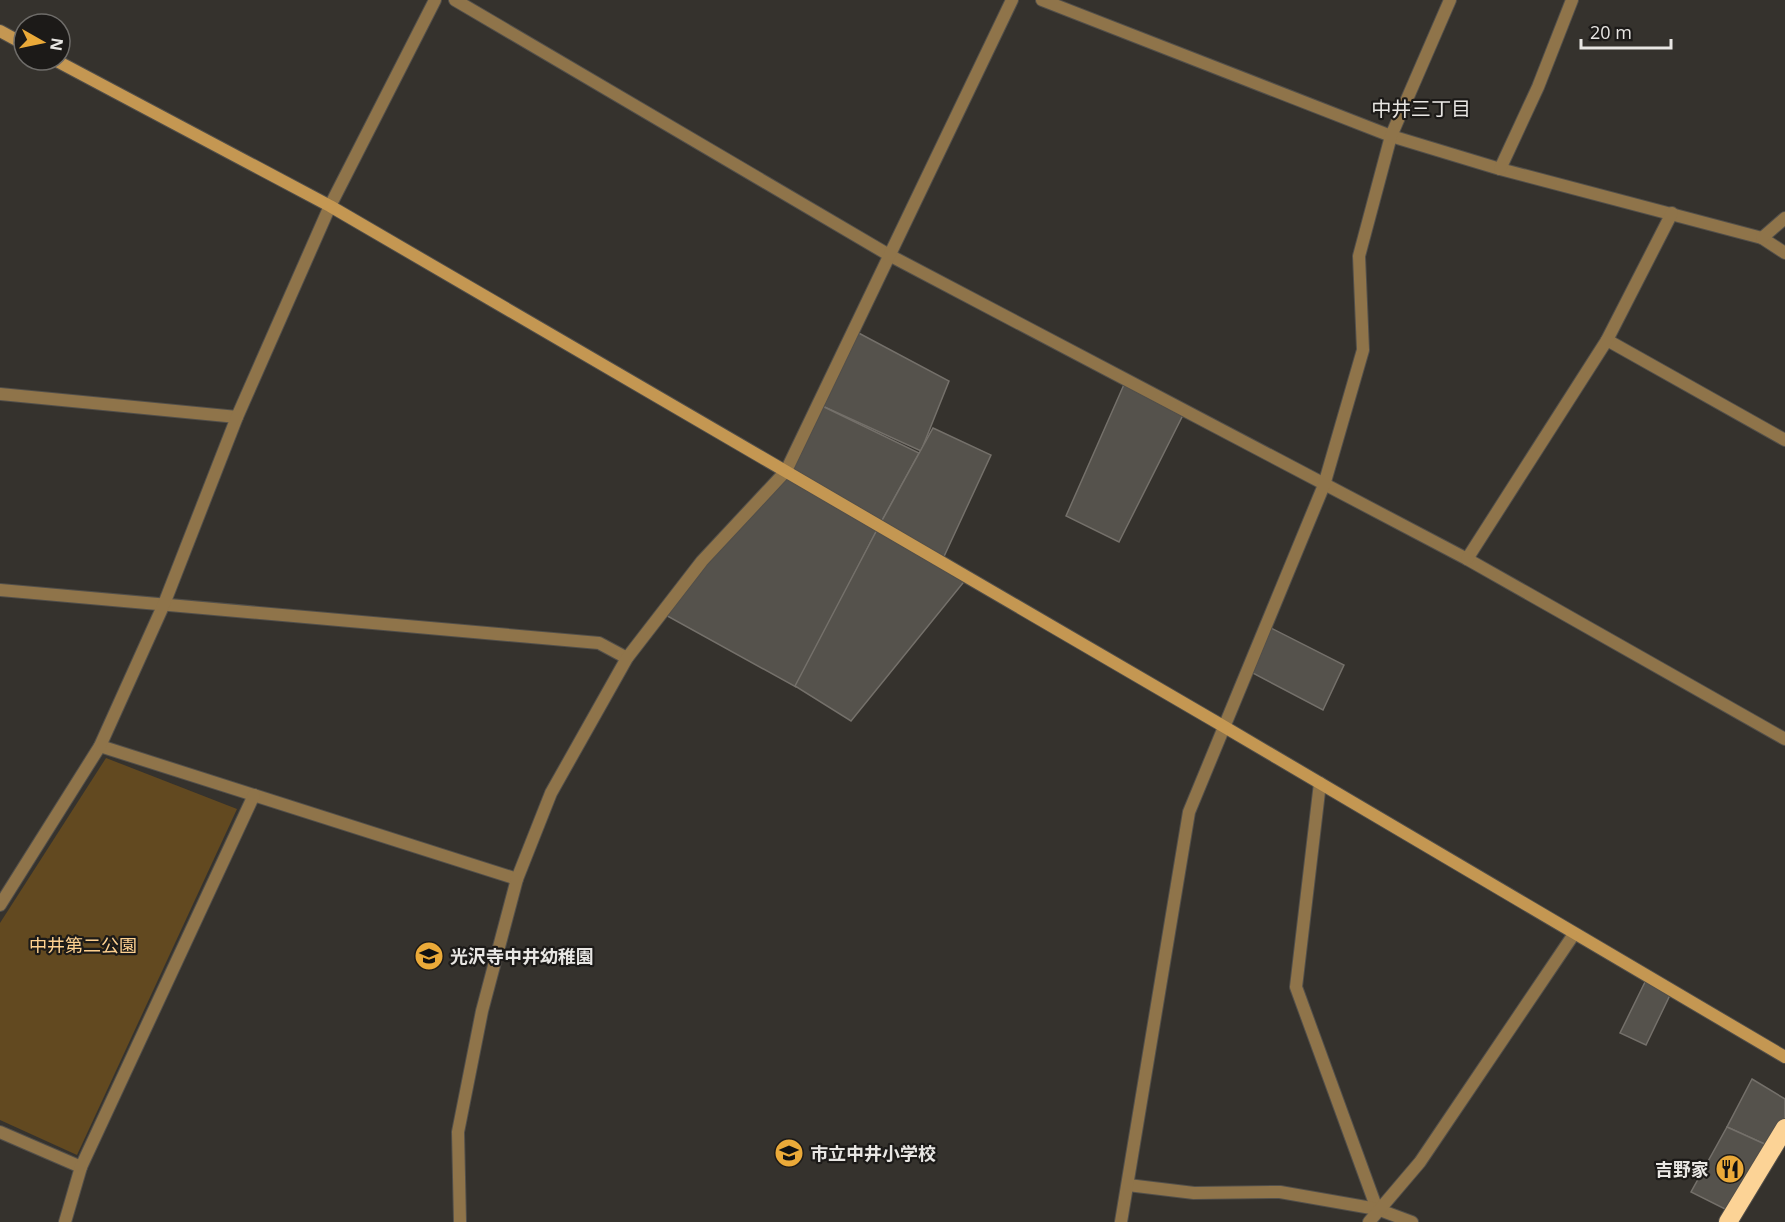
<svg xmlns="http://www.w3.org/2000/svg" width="1785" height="1222" font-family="'Open Sans','Noto Sans JP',sans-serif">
	<rect width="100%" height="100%" fill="#35322d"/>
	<!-- green -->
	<path fill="#624920" d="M106,758L237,809L77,1155L0,1120V923Z"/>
	<!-- building -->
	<g fill="#55524c" stroke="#74706a" stroke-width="1.5">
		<path d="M853,330L949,381L921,451L818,404Z"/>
		<path d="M1126,380L1185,411L1119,542L1066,516Z"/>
		<path d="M818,404L919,453L879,526L786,471Z"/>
		<path d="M933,428L991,455L941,563L879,526Z"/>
		<path d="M786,471L879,526L796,687L662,613Z"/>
		<path d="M879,526L967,578L851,721L795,686Z"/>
		<path d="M1265,625L1344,665L1323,710L1247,670Z"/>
		<path d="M1646,980L1671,993L1646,1045L1620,1033Z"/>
		<path d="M1752,1079L1785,1099V1122L1769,1146L1727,1127Z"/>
		<path d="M1727,1127L1769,1146L1731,1212L1691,1192Z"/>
	</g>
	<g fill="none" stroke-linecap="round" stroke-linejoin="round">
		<!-- street casing -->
		<g stroke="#524f4a" stroke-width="14">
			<g id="street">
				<path d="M455,0L889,255L1467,559L1785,739"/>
				<path d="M1042,0L1391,136L1500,169L1762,238L1785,253"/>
				<path d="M1500,169L1538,87L1572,0"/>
				<path d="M1762,238L1785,218"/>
				<path d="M1607,340L1785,440"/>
				<path d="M0,394L237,417"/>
				<path d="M1467,559L1607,340L1672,213"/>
				<path d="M0,590L599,643L627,658"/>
				<path d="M100,746L517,879"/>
				<path d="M1320,783L1296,987L1377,1209"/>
				<path d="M0,905L100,746L164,604L237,417L330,206L435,0"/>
				<path d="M0,1132L81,1167"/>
				<path d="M1128,1185L1194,1193L1280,1192L1377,1209L1412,1222"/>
				<path d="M65,1222L81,1167L254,795"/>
				<path d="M460,1222L458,1132L482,1011L517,879L551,793L627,658L702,561L786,471L1012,0"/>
				<path d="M1121,1222L1189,812L1324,485L1363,350L1359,256L1391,136L1450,0"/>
				<path d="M1369,1222L1420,1162L1574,934"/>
			</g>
		</g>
		<!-- secondary casing -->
		<g stroke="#524f4a" stroke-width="14">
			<g id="secondary">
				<path d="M0,31L24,44"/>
				<path d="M55,60L330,206L1223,726L1785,1057"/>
			</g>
		</g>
		<!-- highway casing -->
		<g stroke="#524f4a" stroke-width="20">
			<path id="highway" d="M1728,1222L1785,1128"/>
		</g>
		<!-- street -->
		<use href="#street" stroke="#8f744a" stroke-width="12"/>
		<!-- secondary -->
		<use href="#secondary" stroke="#c49752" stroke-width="12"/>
		<!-- highway -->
		<use href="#highway" stroke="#fcd396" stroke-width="18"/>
	</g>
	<!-- icons -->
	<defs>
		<g id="school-disc" transform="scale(1.5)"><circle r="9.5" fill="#ebaa39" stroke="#1c1a18"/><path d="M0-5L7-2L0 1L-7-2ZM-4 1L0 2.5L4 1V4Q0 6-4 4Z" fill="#111"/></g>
		<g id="restaurant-disc" transform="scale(1.5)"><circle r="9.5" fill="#ebaa39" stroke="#1c1a18"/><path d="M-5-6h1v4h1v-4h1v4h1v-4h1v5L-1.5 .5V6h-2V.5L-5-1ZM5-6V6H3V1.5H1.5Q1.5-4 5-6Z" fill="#111"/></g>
	</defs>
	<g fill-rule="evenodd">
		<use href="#school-disc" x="429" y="956"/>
		<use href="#school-disc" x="789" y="1153"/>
		<use href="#restaurant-disc" x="1730" y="1169"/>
	</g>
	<g text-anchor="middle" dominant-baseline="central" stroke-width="4.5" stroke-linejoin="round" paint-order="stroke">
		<!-- park labels -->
		<g font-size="18" fill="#fed190" stroke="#1c1a18">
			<text x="83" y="945">中井第二公園</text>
		</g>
		<!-- poi labels -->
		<g font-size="18" font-weight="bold" fill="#e8e6e3" stroke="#1c1a18" text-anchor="start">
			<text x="450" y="956">光沢寺中井幼稚園</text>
			<text x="810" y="1153">市立中井小学校</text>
			<text x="1709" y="1169" text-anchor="end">吉野家</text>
		</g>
		<!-- neighbourhood labels -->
		<g font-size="20" fill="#e8e6e3" stroke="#1c1a18">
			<text x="1421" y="108">中井三丁目</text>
		</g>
	</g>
	<!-- north arrow -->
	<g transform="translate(42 42) rotate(99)"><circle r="28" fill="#1c1a18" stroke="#6e6c69" stroke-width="1.5"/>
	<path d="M0-4.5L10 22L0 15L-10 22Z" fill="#ebaa39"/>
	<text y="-9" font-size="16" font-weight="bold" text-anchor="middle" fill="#e8e6e3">N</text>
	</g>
	<!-- scale -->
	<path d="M1581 39v9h90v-9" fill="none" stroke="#e8e6e3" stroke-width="3"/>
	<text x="1590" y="39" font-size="18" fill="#e8e6e3" stroke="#1c1a18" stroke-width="4.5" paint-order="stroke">20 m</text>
</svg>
